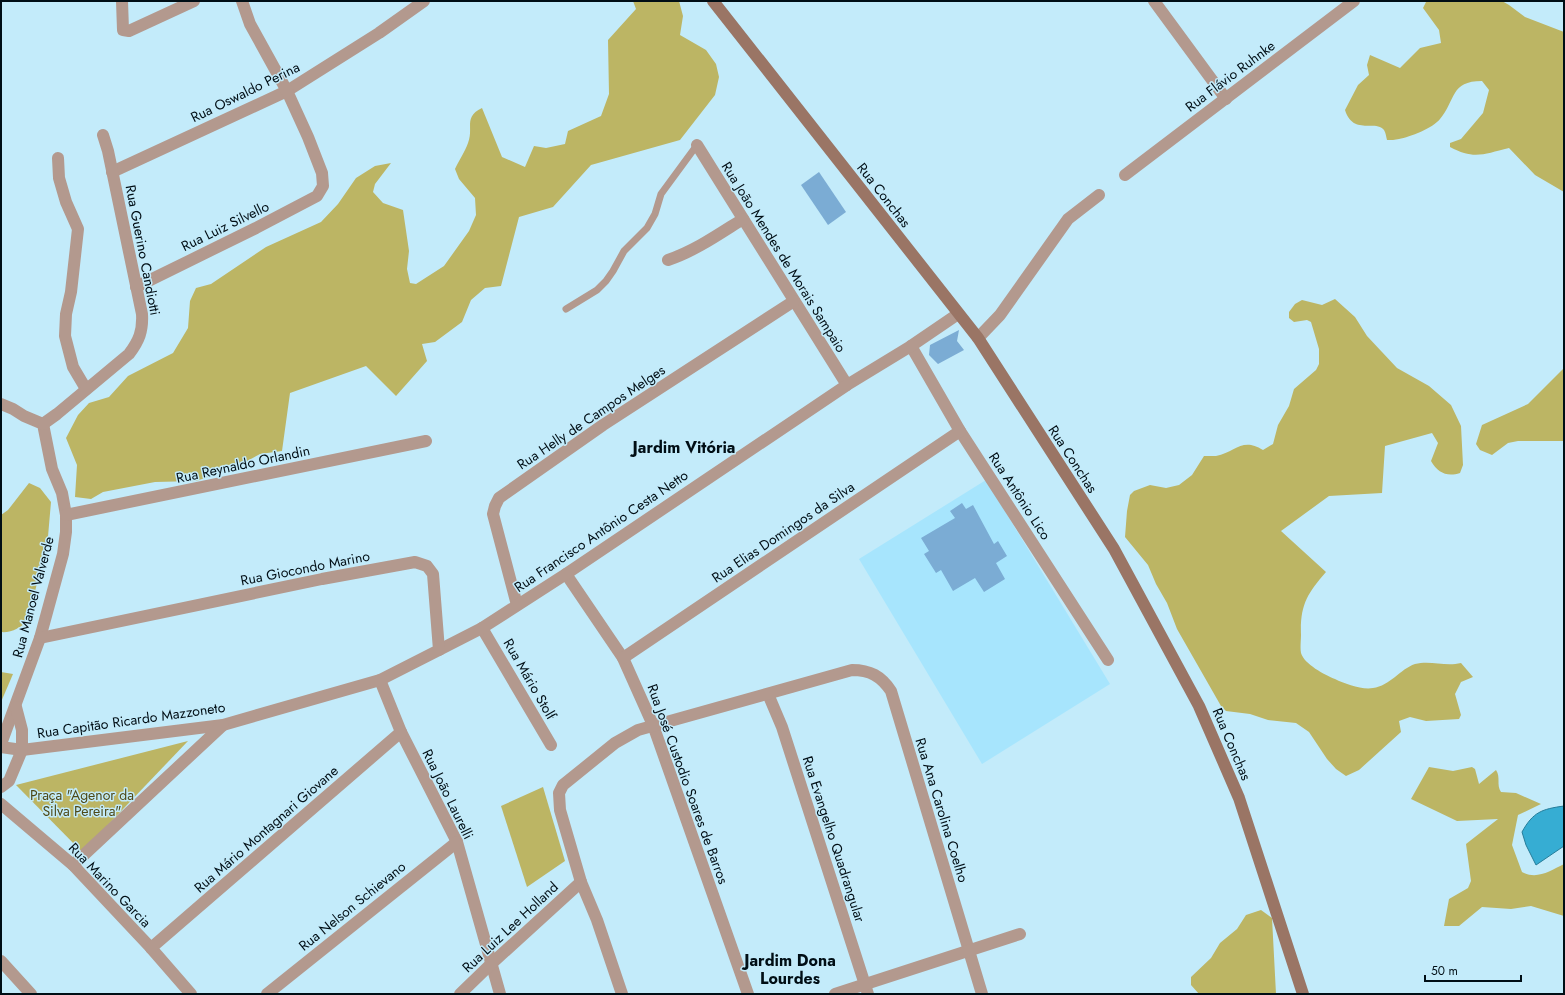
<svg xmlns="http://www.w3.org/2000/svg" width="1565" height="995" font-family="Jost,sans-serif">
	<rect width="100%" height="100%" fill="#c3ebfa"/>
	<!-- built -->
	<path fill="#a7e5fd" d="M986,480L1110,684L982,764L859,559Z"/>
	<!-- green -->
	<g fill="#bcb564">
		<path d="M633,1H679L683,16L680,35L706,50L716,64L719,77L715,95L680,140L591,165L553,207L519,217L501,286L485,288L471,300L462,322L435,342L422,344L427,361L396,396L366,366L290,393L282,451L260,454L232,469L196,481L155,482L103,492L91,499L75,497L77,465L66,438L78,415L89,403L109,397L128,376L173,353L188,328L190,301L196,288L211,284L266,247L321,222L338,204L356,178L375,166L391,163L375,184L373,192L383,203L403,210L409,251L407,269L410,283L416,284L444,266L469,231L476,215L475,198L459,179L455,169C459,160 465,152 468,143C474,128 463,117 482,108L502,157L525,167L534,146L546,148L565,144L568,131L601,116L609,94L608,40L636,9Z"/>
		<path d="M1502,1L1509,5L1525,17L1564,32V192L1535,175L1509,148C1484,154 1474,160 1450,147V143L1461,139L1483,113L1489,90L1482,81C1450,81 1456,100 1440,119C1433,128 1410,137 1399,139C1395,140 1391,140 1387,140C1386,137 1386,133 1384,130C1376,119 1353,136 1345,110L1358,85L1369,75L1367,65L1370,55L1400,68L1420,48L1441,43L1439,30L1423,8L1426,2Z"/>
		<path d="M1335,299L1355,317L1367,336L1397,368L1429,386L1451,405L1461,426L1463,465L1460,473C1447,477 1438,473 1431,461L1438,443L1432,433L1385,446L1382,493L1329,496L1281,531L1326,572C1307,594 1300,605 1301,635C1301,640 1300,648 1301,653C1304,664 1325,675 1335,679C1345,684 1362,690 1373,688C1390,686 1400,669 1415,664C1431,660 1445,667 1461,663L1473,677L1461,682L1455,694L1461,715L1459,719L1426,721L1410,717L1399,721L1401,732L1359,770L1346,776L1336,769L1327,759L1309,732L1296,723L1268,720L1250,714L1226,711L1221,706L1177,629L1167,603L1156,584L1148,565L1125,537L1127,511L1130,495L1134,491L1150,485L1166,488L1179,485L1192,475L1204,456C1208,456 1212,456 1216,456C1236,452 1242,437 1263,450L1273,444L1278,425L1289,406L1294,389L1316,370L1319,364V349L1311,322L1307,320L1294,322L1289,318V312L1295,304L1302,300L1322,305Z"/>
		<path d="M1564,368V441H1518L1508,443L1492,455L1480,450L1476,444L1482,425L1528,404Z"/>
		<path d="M29,483L40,488L51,502L47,548L41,567L28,620C21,628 11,633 1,632V515L8,510Z"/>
		<path d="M1,672L13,674L1,702Z"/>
		<path d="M188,741L82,852L16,785Z"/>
		<path d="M1429,767L1453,771L1472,767L1475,769L1479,784L1496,770C1501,777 1496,785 1501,792L1516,793L1541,804L1518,815L1512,845L1522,872C1537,880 1550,871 1564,864V916L1531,906L1511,909L1482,907L1459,926H1444L1449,899L1468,888L1471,881L1466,844L1498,819L1457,821L1411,799Z"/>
		<path d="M543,787L565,861L527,887L501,806Z"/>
		<path d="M1261,910L1272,918L1276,994H1199L1191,985V977L1211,958L1220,943L1237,929L1246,915Z"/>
	</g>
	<!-- water -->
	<path fill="#36add3" stroke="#267d9a" d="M1564,806V846L1536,865L1526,845L1522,832C1533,812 1542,809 1564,806Z"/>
	<!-- building -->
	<g fill="#7bacd4">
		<path d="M819,172L846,212L828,225L801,185Z"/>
		<path d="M959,330L957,341L964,350L938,364L929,355L930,345Z"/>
		<path d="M962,503L966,509L973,505L994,544L998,541L1007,556L996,563L1005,579L984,592L975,578L953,591L941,570L936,573L924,554L929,551L921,538L955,518L950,511Z"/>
	</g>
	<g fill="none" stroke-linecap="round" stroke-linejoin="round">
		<!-- service -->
		<path stroke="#b3998e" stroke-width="7" d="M566,309L597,290L606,281L613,271L624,251L647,228L655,214L661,194L697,145"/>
		<!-- minor -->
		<g stroke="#b3998e" stroke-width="12">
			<path d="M122,1L123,30L129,31L194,1"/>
			<path d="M1154,1L1226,99"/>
			<path d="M697,145L847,385"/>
			<path d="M58,158L59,178L66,202L78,229L71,292L66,314L65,336L73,367L86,389"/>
			<path d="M112,172L287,91L379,33L424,1"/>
			<path d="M1125,175L1354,1"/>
			<path d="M668,260C695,251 719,234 743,219"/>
			<path d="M136,287L256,228L317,196L323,186L322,173L308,137L287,91L250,24L242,1"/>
			<path d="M978,338L1000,315L1068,219L1099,195"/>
			<path d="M911,346L960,431L1108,660"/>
			<path d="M1,404L13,409L24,416L43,424L52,469L62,493L66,515V532L63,554L40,638L1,744"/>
			<path d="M43,424L57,414L129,354C139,341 143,331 142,314L108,151L103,135"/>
			<path d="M66,515L426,441"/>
			<path d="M566,574L623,658L653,725L748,994"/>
			<path d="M517,605L493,514L495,506L499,498L603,425L794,301"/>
			<path d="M482,628L551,745"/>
			<path d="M439,650L482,628L566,574L847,385L911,346L958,314"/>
			<path d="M623,658L960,431"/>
			<path d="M380,680L401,732L457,842L500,994"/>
			<path d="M768,694L782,727L868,994"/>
			<path d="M1,747L22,750L223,725L380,680L439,650L433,574L427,566L415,562L322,579L40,638"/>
			<path d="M1,787L9,781L22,750V730L16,707"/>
			<path d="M1,804L73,865L151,948L191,994"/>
			<path d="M73,865L223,725"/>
			<path d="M151,948L401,732"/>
			<path d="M1,961L31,994"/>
			<path d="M267,994L457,842"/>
			<path d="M460,994L491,964L581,882"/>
			<path d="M622,994L597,920L581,882L560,810L559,793L563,785L615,743L638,730L852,670C870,670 881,676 891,691L982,994"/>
			<path d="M835,994L1020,934"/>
		</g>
		<!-- secondary -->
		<path stroke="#9a7565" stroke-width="12" d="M713,1L978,338L1114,549L1199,706L1239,798L1303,994"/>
	</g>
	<g text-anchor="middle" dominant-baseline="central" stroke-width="3" stroke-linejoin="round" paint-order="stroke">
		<!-- street labels -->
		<g font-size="14" fill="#000e15" stroke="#c3ebfa">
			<text transform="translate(1230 76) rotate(-37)">Rua Flávio Ruhnke</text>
			<text transform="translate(245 92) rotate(-26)">Rua Oswaldo Perina</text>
			<text transform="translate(884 195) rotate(52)">Rua Conchas</text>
			<text transform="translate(225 226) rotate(-26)">Rua Luiz Silvello</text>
			<text transform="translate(143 250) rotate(79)">Rua Guerino Candiotti</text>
			<text transform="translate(784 257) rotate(58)">Rua João Mendes de Morais Sampaio</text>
			<text transform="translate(591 417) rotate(-34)">Rua Helly de Campos Melges</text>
			<text transform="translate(1073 459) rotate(57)">Rua Conchas</text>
			<text transform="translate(243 464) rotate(-12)">Rua Reynaldo Orlandin</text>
			<text transform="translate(1020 496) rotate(57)">Rua Antônio Lico</text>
			<text transform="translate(601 531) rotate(-34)">Rua Francisco Antônio Cesta Netto</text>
			<text transform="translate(783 532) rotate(-34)">Rua Elias Domingos da Silva</text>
			<text transform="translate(305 568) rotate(-11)">Rua Giocondo Marino</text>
			<text transform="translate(33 597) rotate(-75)">Rua Manoel Valverde</text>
			<text transform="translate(530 679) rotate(60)">Rua Mário Stolf</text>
			<text transform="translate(131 720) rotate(-8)">Rua Capitão Ricardo Mazzoneto</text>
			<text transform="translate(1232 744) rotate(67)">Rua Conchas</text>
			<text transform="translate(688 784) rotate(70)">Rua José Custodio Soares de Barros</text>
			<text transform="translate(448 794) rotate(64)">Rua João Laurelli</text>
			<text transform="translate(942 810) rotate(73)">Rua Ana Carolina Coelho</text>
			<text transform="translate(266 829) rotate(-41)">Rua Mário Montagnari Giovane</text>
			<text transform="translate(834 839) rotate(72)">Rua Evangelho Quadrangular</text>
			<text transform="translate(110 885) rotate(46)">Rua Marino Garcia</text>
			<text transform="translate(352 906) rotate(-39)">Rua Nelson Schievano</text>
			<text transform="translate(510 927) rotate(-43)">Rua Luiz Lee Holland</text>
		</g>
		<!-- park labels -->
		<g font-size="14" fill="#4d4816" stroke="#c3ebfa">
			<text x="82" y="795">Praça "Agenor da<tspan x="82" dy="16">Silva Pereira"</tspan></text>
		</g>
		<!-- quarter labels -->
		<g font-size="16" font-weight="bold" fill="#000e15" stroke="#c3ebfa">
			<text x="684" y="447">Jardim Vitória</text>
			<text x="790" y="960">Jardim Dona<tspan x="790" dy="18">Lourdes</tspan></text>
		</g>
	</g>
	<!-- border -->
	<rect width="1565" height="995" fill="none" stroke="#000e15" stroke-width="4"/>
	<!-- scale -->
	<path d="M1425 975v6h96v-6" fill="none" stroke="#000e15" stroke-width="2"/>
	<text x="1431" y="975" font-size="12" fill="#000e15" stroke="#c3ebfa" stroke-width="3" paint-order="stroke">50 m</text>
</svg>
